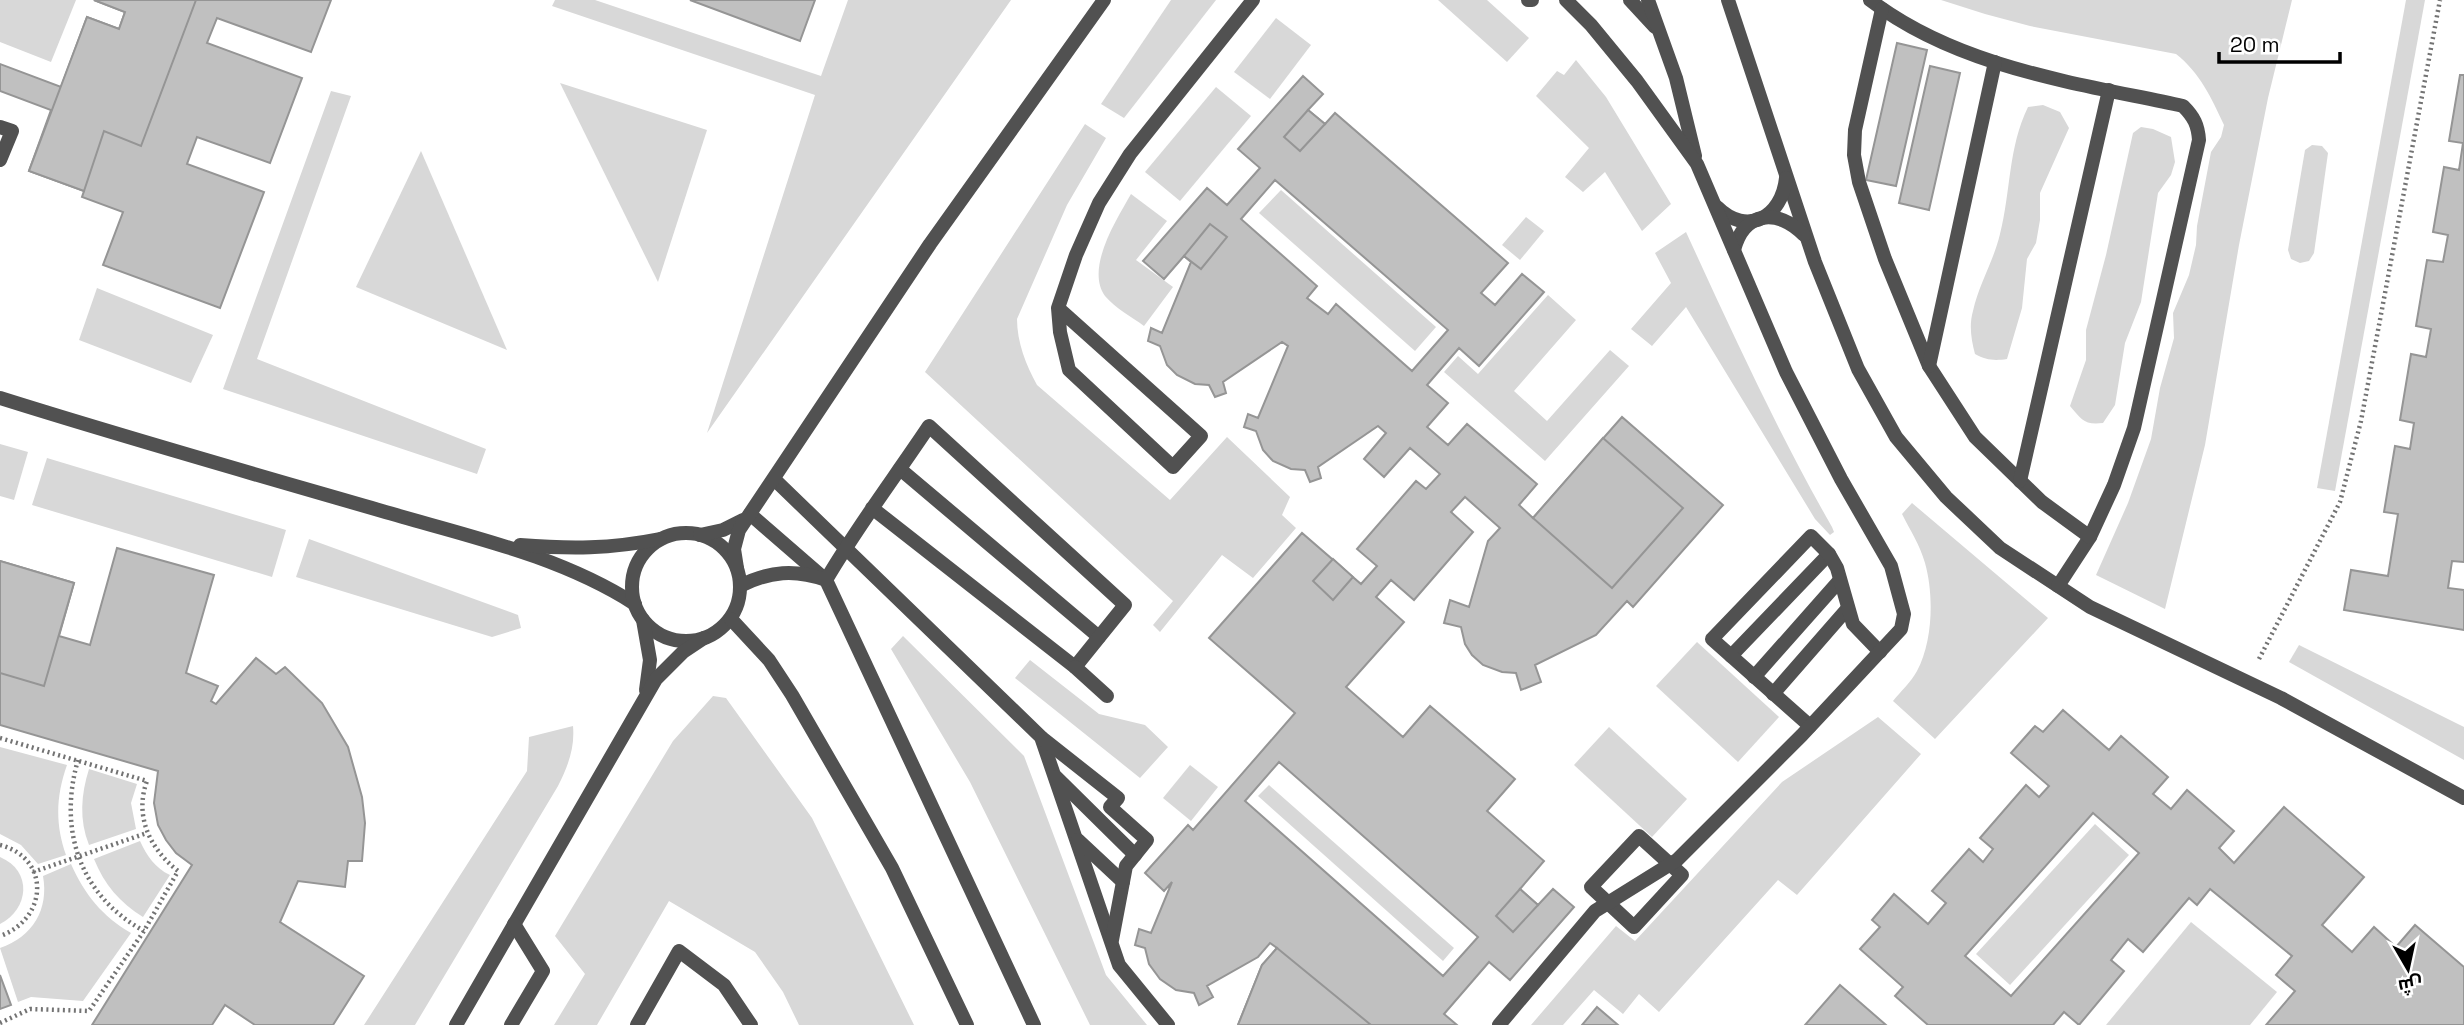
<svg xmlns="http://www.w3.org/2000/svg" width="2464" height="1025" font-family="'Space Grotesk',Cairo,sans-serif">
	<rect width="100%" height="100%" fill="#fff"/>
	<!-- green -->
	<g fill="#d8d8d8">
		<path d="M0,0H76L51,62L0,42Z"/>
		<path d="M555,0H595L821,76L848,0H1011L707,433L815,95L552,6Z"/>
		<path d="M1171,0H1216L1124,118L1101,104Z"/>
		<path d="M1438,0H1487L1529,38L1507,62Z"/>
		<path d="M1941,0H2292L2268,98L2239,245L2205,445L2165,609L2096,575L2128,503L2151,439L2160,388L2174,338L2173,313L2189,275L2196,245L2197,226L2211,152L2221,137L2224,125C2211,97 2200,73 2176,54L2030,26L1985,14Z"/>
		<path d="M2406,0H2425L2335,491L2317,488Z"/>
		<path d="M1276,18L1311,45L1270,99L1234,72Z"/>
		<path d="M1576,60L1606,97L1671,204L1642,231L1605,172L1583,192L1565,177L1589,148L1536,96L1557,71L1564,75Z"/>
		<path d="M560,83L707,130L658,282Z"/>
		<path d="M1216,87L1251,116L1180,201L1145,172Z"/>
		<path d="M331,91L351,96L257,359L486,449L477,474L223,389Z"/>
		<path d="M2043,105L2060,112L2069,128L2040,193V220L2036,243L2027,259L2022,308L2007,359C1994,361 1986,360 1975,354C1971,339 1969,325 1973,311C1979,284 1994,260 2000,234C2011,191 2008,148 2028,107Z"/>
		<path d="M1085,124L1106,138L1067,205L1017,319C1017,342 1026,365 1037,385L1170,500L1227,437L1290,497L1282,515L1296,528L1253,578L1222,555L1160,632L1153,625L1173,601L925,372Z"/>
		<path d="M2141,127L2153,129L2171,137L2175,162L2171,175L2158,193L2141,302L2125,343L2115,405L2103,423C2084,425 2082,420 2070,406L2086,360V330L2106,255L2133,133Z"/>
		<path d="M2312,145L2322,146L2328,153L2314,253L2309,261L2300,263L2291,259L2288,250L2305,150Z"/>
		<path d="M421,151L507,350L356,287Z"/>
		<path d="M1281,190L1436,327L1415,351L1259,213Z"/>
		<path d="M1131,194L1167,221L1136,260L1173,287L1144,326C1132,317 1115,308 1105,296C1085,268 1117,219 1131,194Z"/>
		<path d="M1526,217L1544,231L1520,260L1502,245Z"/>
		<path d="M1686,232C1732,332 1777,431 1832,527L1834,532L1830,535L1815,519L1686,307L1652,346L1631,329L1671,283L1655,253Z"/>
		<path d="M97,288L213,335L191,383L79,340Z"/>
		<path d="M1548,295L1576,320L1514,391L1547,421L1610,350L1629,366L1545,461L1444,372L1458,356L1478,374Z"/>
		<path d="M0,444L28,452L14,500L0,496Z"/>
		<path d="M47,458L286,530L272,577L32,505Z"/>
		<path d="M1912,503L2048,618L1935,739L1893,701C1901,691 1911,682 1917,671C1933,641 1934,595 1925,563C1920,545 1910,530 1902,514Z"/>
		<path d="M309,539L518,615L521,628L492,637L296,577Z"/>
		<path d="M903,636L1024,756L1106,975L1147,1025H1090L970,782L891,649Z"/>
		<path d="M1697,642L1779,717L1738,762L1656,686Z"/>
		<path d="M2299,645L2464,727V760L2289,662Z"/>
		<path d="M1030,660L1099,714L1145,725L1168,747L1140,778L1015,678Z"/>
		<path d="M713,696L726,698L812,818L914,1025H799L783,992L755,952L669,901L597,1025H554L585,974L555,936L673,741Z"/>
		<path d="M1878,717L1921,754L1797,895L1778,880L1659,1012L1639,994L1623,1014L1594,990L1563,1025H1531L1616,926L1635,941L1782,782Z"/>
		<path d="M573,726C575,748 568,766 558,786L415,1025H364L527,771L529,737Z"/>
		<path d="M1609,727L1687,799L1652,837L1574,765Z"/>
		<path d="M0,747L67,765C56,796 55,824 66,855L38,864L21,845L0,834Z"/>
		<path d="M1190,765L1218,787L1191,821L1163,798Z"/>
		<path d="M89,769L137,784L131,803L136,829L89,845C79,820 81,794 89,769Z"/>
		<path d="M1269,785L1454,948L1443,961L1258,796Z"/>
		<path d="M2095,824L2129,855L2010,985L1976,954Z"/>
		<path d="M140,841C147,856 155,868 170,875L143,917C120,903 104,884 94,859Z"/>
		<path d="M0,857C33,871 29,909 0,924Z"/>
		<path d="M71,864C85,895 102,916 131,933L83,1001L31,997L18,1002L0,948C33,937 49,909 43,876Z"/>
		<path d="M2191,922L2277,992L2250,1025H2106Z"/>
	</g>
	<!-- building -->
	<g fill="#c0c0c0" stroke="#959595" stroke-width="2" fill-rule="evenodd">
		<path d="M94,0H331L311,52L217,18L207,43L302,78L270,163L197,137L187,164L264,192L220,308L103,265L123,212L82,197L84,191L29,171L51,110L0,91V64L61,87L87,17L119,29L125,12Z"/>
		<path d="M196,0L141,146L104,131L84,191L29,171L87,17L119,29L125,12L94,0Z"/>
		<path d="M690,0H815L800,41Z"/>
		<path d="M1897,43L1927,50L1896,186L1866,180Z"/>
		<path d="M1930,66L1960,73L1929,210L1899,203Z"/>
		<path d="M2460,75H2464V562L2452,561L2448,588L2464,590V630L2344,610L2351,570L2388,576L2398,514L2384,512L2395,446L2410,449L2414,423L2400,420L2411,354L2426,357L2431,329L2416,326L2427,260L2443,262L2448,235L2433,232L2444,167L2459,170L2463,143L2449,141Z"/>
		<path d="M1303,76L1323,94L1308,110L1325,124L1335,113L1508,263L1481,293L1495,305L1522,274L1544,292L1479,366L1459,348L1427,385L1448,403L1427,427L1448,445L1467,424L1537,484L1519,505L1533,518L1622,417L1723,505L1633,607L1627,601L1596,635L1535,665L1541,682L1521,690L1516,673L1502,672L1483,665L1472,655L1465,644L1461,627L1444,623L1450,600L1469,607L1488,541L1500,528L1465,497L1451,512L1473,532L1414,600L1391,580L1376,597L1404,622L1346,687L1403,737L1430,706L1515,779L1487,811L1544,861L1520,889L1538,905L1553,889L1574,907L1510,980L1489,962L1444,1014L1457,1025H1238L1262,965L1277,948L1270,943L1258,957L1207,986L1213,997L1199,1005L1194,993L1176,990L1160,979L1149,964L1145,948L1135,945L1139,929L1151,933L1172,882L1164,891L1145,873L1188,825L1193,830L1295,713L1209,638L1302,533L1361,584L1377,566L1357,549L1416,481L1426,489L1440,474L1410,448L1384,477L1364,459L1386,433L1378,426L1318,467L1321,478L1310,482L1305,470L1291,469L1273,461L1263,450L1256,431L1244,427L1248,414L1258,418L1288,346L1282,342L1223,382L1226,393L1215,397L1209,385L1195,384L1177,375L1167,365L1160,346L1148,341L1151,328L1162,333L1191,262L1184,256L1164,279L1143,261L1207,188L1227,205L1260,168L1238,149ZM1275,180L1448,330L1412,371L1336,304L1328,314L1307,298L1317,286L1241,219ZM1279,762L1478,937L1443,976L1245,801Z"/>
		<path d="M1308,110L1325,124L1300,151L1284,137Z"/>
		<path d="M1210,224L1227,237L1201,269L1184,256Z"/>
		<path d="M1603,438L1683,508L1612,588L1533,518Z"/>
		<path d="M117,548L214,575L186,673L218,686L211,701L216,704L256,658L276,674L285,667L322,703L348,747L362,797L365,823L362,861H348L345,887L298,881L280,922L364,976L333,1025H255L225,1005L212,1025H92L192,865L176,853L166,840L158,825L154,803L158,771L0,725V561L74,583L59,636L90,645Z"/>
		<path d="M1333,559L1353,577L1333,600L1313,581Z"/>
		<path d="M0,561L74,583L44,686L0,673Z"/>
		<path d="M2063,710L2109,750L2121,736L2168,777L2153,794L2171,809L2187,790L2234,831L2219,848L2234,863L2284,807L2364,877L2322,925L2352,952L2374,927L2396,947L2415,925L2464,967V1025H2266L2295,991L2276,975L2292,956L2210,889L2197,905L2189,898L2143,952L2128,939L2111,960L2124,971L2079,1025L2064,1012L2053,1025H1928L1895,996L1903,987L1860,949L1880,927L1872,920L1894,894L1928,924L1946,903L1932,891L1969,849L1983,862L1993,849L1980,838L2026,785L2039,797L2049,786L2011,753L2035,726L2043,732ZM2093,813L2139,853L2011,996L1965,956Z"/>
		<path d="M1520,889L1538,905L1513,932L1496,916Z"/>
		<path d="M1277,948L1371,1025H1238L1262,965Z"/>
		<path d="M0,975L11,1005L0,1009Z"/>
		<path d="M1840,985L1886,1025H1805Z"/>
		<path d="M1597,1007L1618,1025H1582Z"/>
	</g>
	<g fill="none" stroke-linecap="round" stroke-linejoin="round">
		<!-- path -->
		<g stroke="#737373" stroke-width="4.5" stroke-dasharray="2 3.5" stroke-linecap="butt">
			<path d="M2259,659L2340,502L2361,421L2440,0"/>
			<path d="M0,738L147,781C134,816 150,849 178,871L144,931L89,1011L30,1009L0,1023"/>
			<path d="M78,760C58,829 79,895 144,931"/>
			<path d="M0,845C51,858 48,919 0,936"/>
			<path d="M33,872L147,833"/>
		</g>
		<!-- street -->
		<g stroke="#515151" stroke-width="14">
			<path d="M1528,0H1532"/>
			<path d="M1630,0L1655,27"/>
			<path d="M1648,0L1676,78L1695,156"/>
			<path d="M1728,0L1815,262L1858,369L1896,437L1946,497L2000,548L2090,607L2281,698L2464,798"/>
			<path d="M1870,0C1959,68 2077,83 2183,106C2194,117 2198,125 2199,140L2134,428L2114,485L2090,537L2058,586"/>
			<path d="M1882,9L1855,130L1854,155L1859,182L1885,259L1929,366L1975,437L2042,502L2090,537"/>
			<path d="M0,127L12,131L0,160"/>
			<path d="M1717,207C1747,237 1782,217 1786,178"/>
			<path d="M1734,250C1744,211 1778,208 1804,235"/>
			<path d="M1058,308L1201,436L1173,467L1069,370L1060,332L1058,308L1076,255L1099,203L1130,154L1253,0"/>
			<path d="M1929,366L1995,62"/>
			<path d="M0,398C127,438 254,474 382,511C467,536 559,555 635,604"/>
			<path d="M900,469L1099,637"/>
			<path d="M774,479L1041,737L1119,965L1168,1025"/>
			<path d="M2020,481L2109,90"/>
			<path d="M750,514L826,580L1034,1025"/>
			<circle cx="686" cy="587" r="54"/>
			<path d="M700,535L723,530L743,520"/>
			<path d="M520,545C570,549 610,549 660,539"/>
			<path d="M737,568L734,549L739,530L930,244L1104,0"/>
			<path d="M740,586C770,571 795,569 826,580C857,527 895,477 929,426L1125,605L1075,667L872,508"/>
			<path d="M731,619L769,660L792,695L892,868L967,1025"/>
			<path d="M643,620L650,660L646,690"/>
			<path d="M1731,656L1829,554"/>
			<path d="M1075,667L1107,696"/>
			<path d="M1754,677L1840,580"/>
			<path d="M1773,694L1848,608"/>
			<path d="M1810,726L1712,639L1811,536L1829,554L1837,568L1853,624L1880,652"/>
			<path d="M1042,738L1118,798L1110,807L1147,840L1126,866L1112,940"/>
			<path d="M1056,777L1135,855"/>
			<path d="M1639,836L1682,875L1634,927L1591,887Z"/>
			<path d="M1078,840L1123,882"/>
			<path d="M456,1025L656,679L683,652L704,638"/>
			<path d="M511,1025L543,971L514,924"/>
			<path d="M637,1025L679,951L724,985L751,1025"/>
			<path d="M1499,1025L1595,911L1677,860L1802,735L1901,629L1904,614L1891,566L1841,479L1786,372L1697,164L1637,81L1591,25L1566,0"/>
		</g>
	</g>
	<!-- north arrow -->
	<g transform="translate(2408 969) rotate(171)" stroke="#ffffff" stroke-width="5" paint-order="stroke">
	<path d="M0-5L12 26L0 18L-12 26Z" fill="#000000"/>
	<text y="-10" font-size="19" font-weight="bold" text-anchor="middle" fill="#000000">ش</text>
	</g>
	<!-- scale -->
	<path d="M2219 52v10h121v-10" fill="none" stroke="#000000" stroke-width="3.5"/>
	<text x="2230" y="52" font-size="21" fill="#000000" stroke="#ffffff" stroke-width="5" paint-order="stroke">20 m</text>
</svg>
